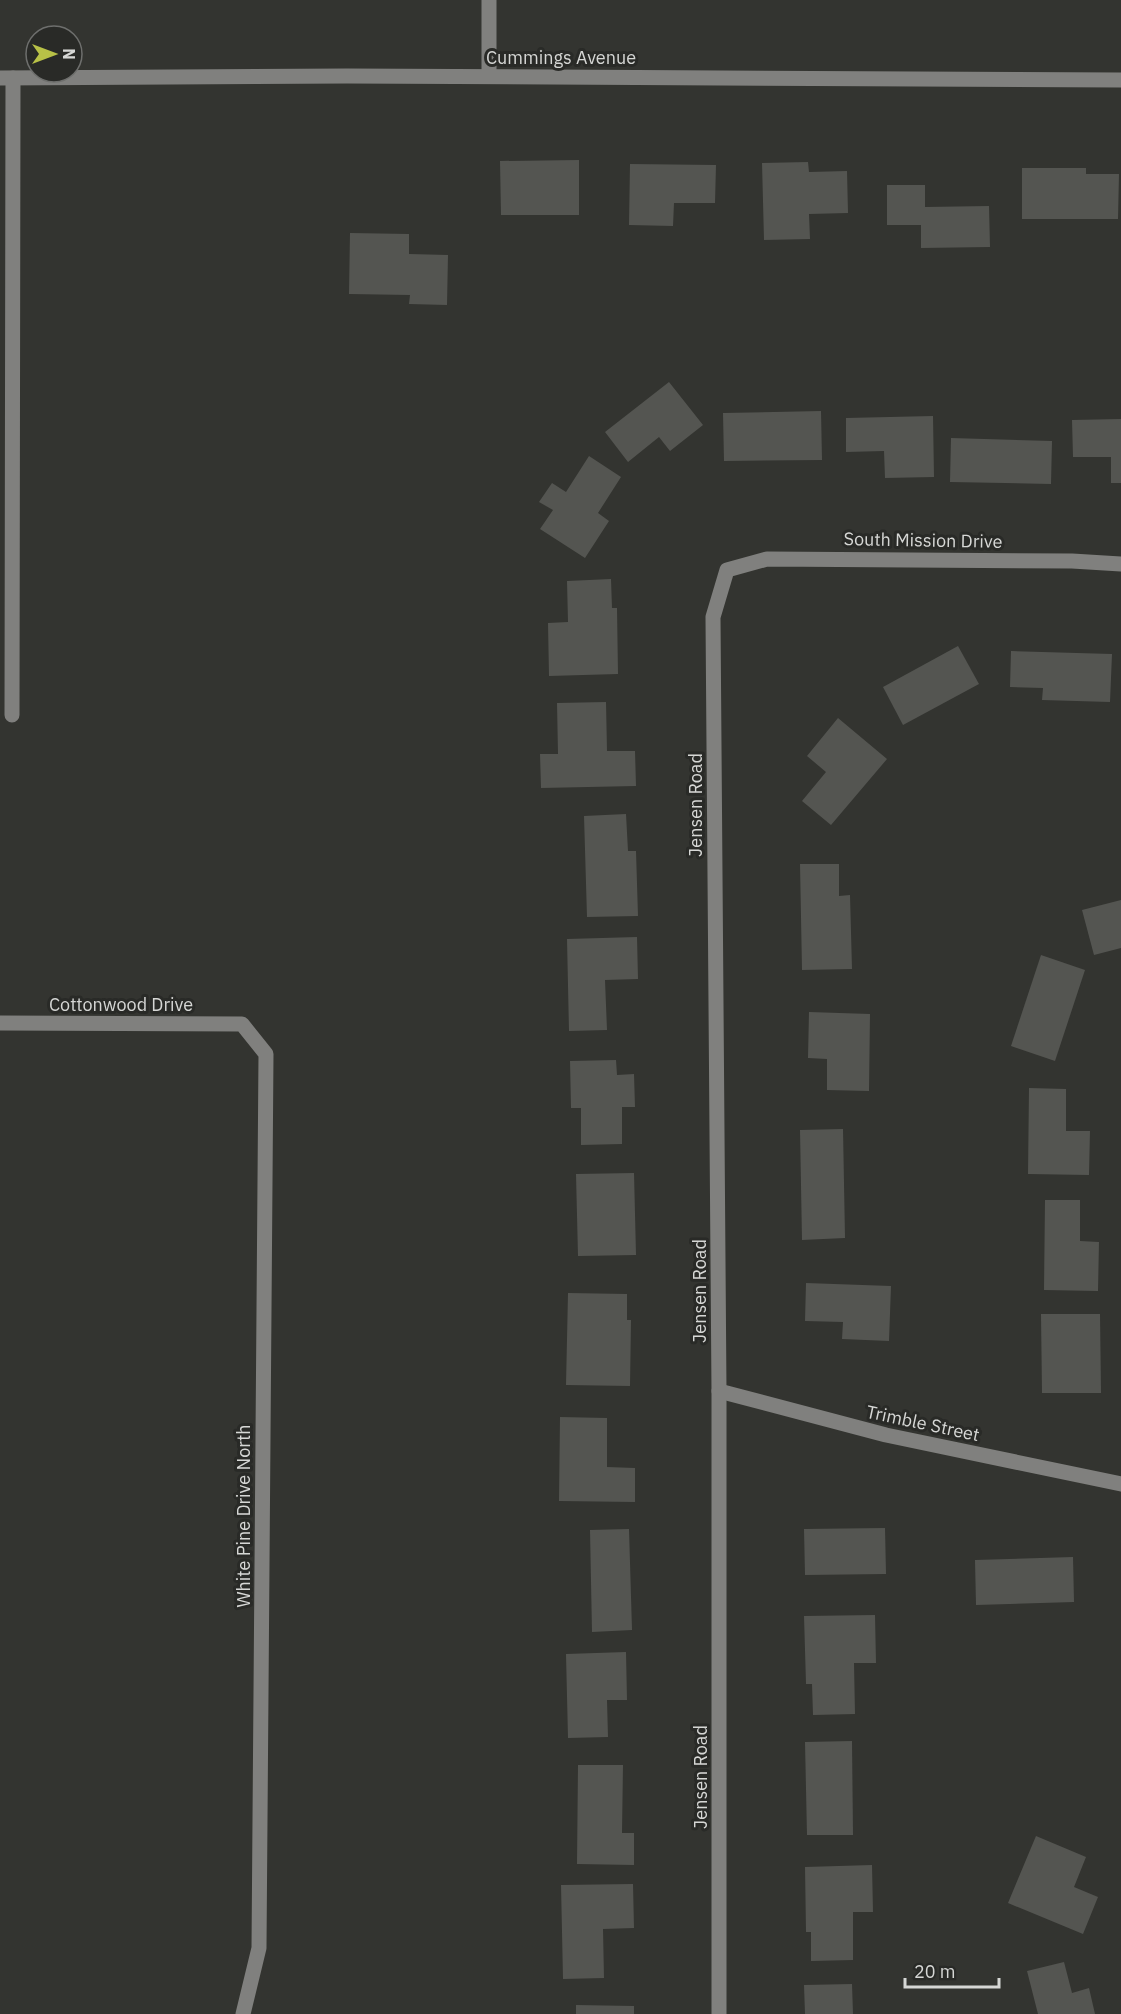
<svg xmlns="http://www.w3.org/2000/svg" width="1121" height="2014" font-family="'IBM Plex Sans',sans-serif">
	<rect width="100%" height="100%" fill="#333430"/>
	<!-- building -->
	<g fill="#545551">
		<path d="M579,160V215H501L500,161Z"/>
		<path d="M808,162L809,172L847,171L848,213L809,214L810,239L764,240L762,163Z"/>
		<path d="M630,164L716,165L715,203H674L673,226L629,225Z"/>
		<path d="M1022,168H1086V174H1119L1118,219H1022Z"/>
		<path d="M887,185H925V207L989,206L990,247L921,248V225H887Z"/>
		<path d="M350,233L409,234V254L448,255L447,305L409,304L410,295L349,294Z"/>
		<path d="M669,382L703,425L670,451L659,437L628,462L605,432Z"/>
		<path d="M821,411L822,460L724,461L723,413Z"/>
		<path d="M933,416L934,477L885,478L884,451L846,452V418Z"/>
		<path d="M1121,419V483H1111V457H1073L1072,420Z"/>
		<path d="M951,438L1052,441L1051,484L950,482Z"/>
		<path d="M589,456L621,477L598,513L609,521L585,558L540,529L553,510L539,502L552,483L566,492Z"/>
		<path d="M611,579L612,608H617L618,674L549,676L548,623L568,622L567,581Z"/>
		<path d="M958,646L979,684L903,725L883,687Z"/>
		<path d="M1011,651L1112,654L1110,702L1042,700L1043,688L1010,687Z"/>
		<path d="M606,702L607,751H635L636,786L541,788L540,754H558L557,703Z"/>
		<path d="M838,718L887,759L831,825L802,801L826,772L807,756Z"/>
		<path d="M626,814L628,851H636L638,916L587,917L584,816Z"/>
		<path d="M800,864H839V896L850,895L852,969L802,970Z"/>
		<path d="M1121,900V948L1094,955L1082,910Z"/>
		<path d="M637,937L638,979L605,980L607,1030L569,1031L567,939Z"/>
		<path d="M1041,955L1085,970L1055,1061L1011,1046Z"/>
		<path d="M809,1012L870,1014L869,1091L827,1090V1059L808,1058Z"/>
		<path d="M616,1060L617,1075L634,1074L635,1107H622V1144L581,1145V1108H571L570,1061Z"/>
		<path d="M1029,1088L1066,1089V1131H1090L1089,1175L1028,1174Z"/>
		<path d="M843,1129L845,1238L802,1240L800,1130Z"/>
		<path d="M634,1173L636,1255L578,1256L576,1174Z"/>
		<path d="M1045,1200H1080V1241L1099,1242L1098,1291L1044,1290Z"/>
		<path d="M806,1283L891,1286L889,1341L842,1339L843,1322L805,1321Z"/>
		<path d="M568,1293L627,1294V1320H631L630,1386L566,1385Z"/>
		<path d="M1041,1314H1100L1101,1393H1042Z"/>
		<path d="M560,1417L607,1418V1467L635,1468V1502L559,1501Z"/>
		<path d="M885,1528L886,1574L805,1575L804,1529Z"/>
		<path d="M629,1529L632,1630L592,1632L590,1530Z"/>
		<path d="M1073,1557L1074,1602L976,1605L975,1560Z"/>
		<path d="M875,1615L876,1663H854L855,1714L813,1715L812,1684H806L804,1616Z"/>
		<path d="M626,1652L627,1700H607L608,1737L568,1738L566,1654Z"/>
		<path d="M852,1741L853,1835H807L805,1742Z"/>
		<path d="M578,1765H623L622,1833H634V1865L577,1864Z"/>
		<path d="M1036,1836L1086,1857L1074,1887L1098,1897L1083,1934L1008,1903Z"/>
		<path d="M872,1865L873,1912H853V1960L811,1961V1932H806L805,1867Z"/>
		<path d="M633,1884L634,1928L603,1929L604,1978L563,1979L561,1885Z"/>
		<path d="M1064,1962L1072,1993L1089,1988L1095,2014H1038L1027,1971Z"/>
		<path d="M852,1984L853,2014H805L804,1985Z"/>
		<path d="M576,2005L634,2006V2014H576Z"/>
	</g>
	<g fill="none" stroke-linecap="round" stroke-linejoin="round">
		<!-- minor -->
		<g stroke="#80807e" stroke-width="15">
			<path d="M489,76V0"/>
			<path d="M0,78L347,76L1121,80"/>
			<path d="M12,715L13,78"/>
			<path d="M0,1023L242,1024L266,1054L259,1948L243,2014"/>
			<path d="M719,1391L886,1435L1121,1484"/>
			<path d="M719,2014V1391L713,617L727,570L767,559L1072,561L1121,564"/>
		</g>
	</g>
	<g text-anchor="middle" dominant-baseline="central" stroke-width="6" stroke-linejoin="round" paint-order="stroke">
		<!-- street labels -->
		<g font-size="18" fill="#d6d7d5" stroke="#292a27">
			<text x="561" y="57">Cummings Avenue</text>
			<text transform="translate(923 540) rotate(1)">South Mission Drive</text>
			<text transform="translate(695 805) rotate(-90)">Jensen Road</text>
			<text x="121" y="1004">Cottonwood Drive</text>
			<text transform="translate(699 1291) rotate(-90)">Jensen Road</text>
			<text transform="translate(923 1423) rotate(12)">Trimble Street</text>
			<text transform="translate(243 1516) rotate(-90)">White Pine Drive North</text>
			<text transform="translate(700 1777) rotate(-90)">Jensen Road</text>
		</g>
	</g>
	<!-- north arrow -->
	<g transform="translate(54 54) rotate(90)"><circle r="28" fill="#292a27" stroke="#6e6f6d" stroke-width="1.5"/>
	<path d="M0-4.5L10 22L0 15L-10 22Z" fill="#b8c147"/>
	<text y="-9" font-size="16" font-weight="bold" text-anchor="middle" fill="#d6d7d5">N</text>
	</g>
	<!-- scale -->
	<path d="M905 1978v9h94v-9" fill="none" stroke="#d6d7d5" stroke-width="3"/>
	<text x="914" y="1978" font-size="18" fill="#d6d7d5" stroke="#292a27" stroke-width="4.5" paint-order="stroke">20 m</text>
</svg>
